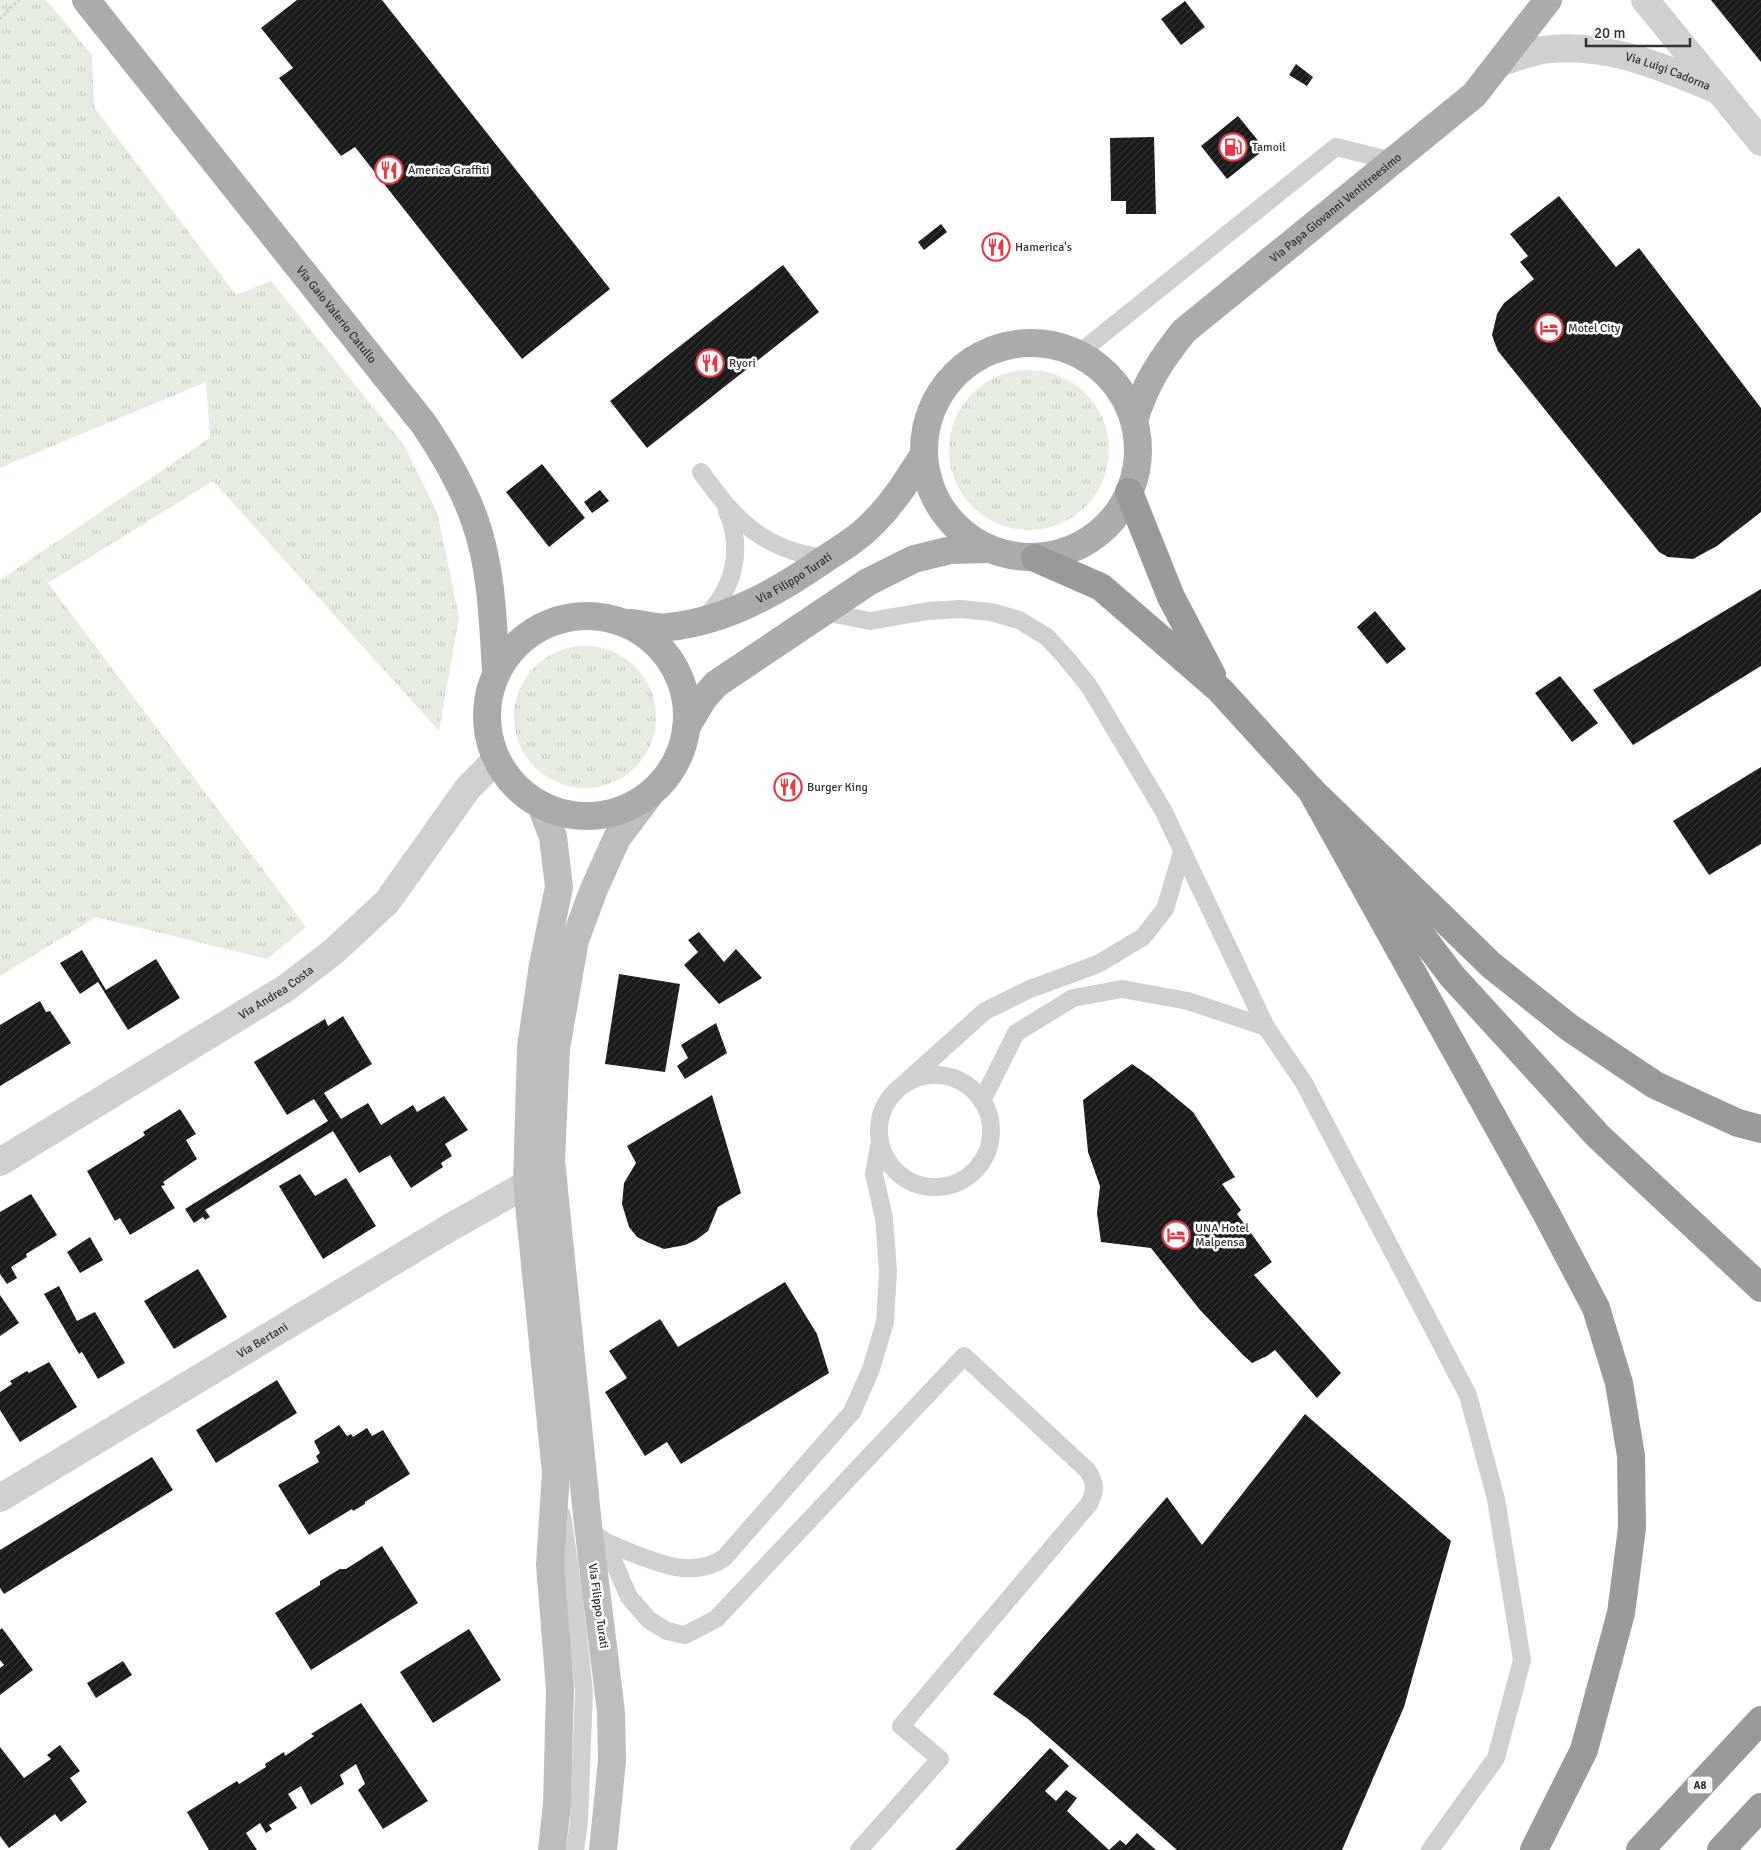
<svg xmlns="http://www.w3.org/2000/svg" width="1761" height="1850" font-family="Signika,sans-serif">
	<defs>
		<pattern id="grass-tufts" width="24" height="20" patternUnits="userSpaceOnUse" patternTransform="scale(1.25)"><rect width="24" height="20" fill="#e6ecdf"/><path d="M3 7l-1-3M5 7V3M7 7l1-3M15 17l-1-3M17 17v-4M19 17l1-3" fill="none" stroke="#c6cbc0"/></pattern>
		<pattern id="building-hatch" width="6" height="6" patternUnits="userSpaceOnUse" patternTransform="scale(1.25)"><rect width="6" height="6" fill="#1a1a1a"/><path d="M-1 1l2-2M0 6l6-6M5 7l2-2" fill="none" stroke="#333"/></pattern>
	</defs>
	<rect width="100%" height="100%" fill="#fff"/>
	<!-- grass -->
	<g fill="url(#grass-tufts)">
		<path d="M0,0H46L92,55L94,107L236,295L271,281L404,445L437,512L459,617L439,731L213,481L48,583L306,927L267,959L96,917L0,976V580L210,438L206,382L0,468Z"/>
		<circle cx="1029" cy="450" r="80"/>
		<circle cx="585" cy="717" r="71"/>
	</g>
	<!-- building -->
	<g fill="url(#building-hatch)">
		<path d="M297,0H382L610,289L522,359L355,147L341,156L279,78L293,68L261,28Z"/>
		<path d="M1711,0H1761V62Z"/>
		<path d="M1185,1L1205,27L1181,45L1161,19Z"/>
		<path d="M1296,64L1313,77L1307,86L1289,75Z"/>
		<path d="M1238,116L1265,149L1227,179L1201,146Z"/>
		<path d="M1154,137L1156,214H1126V201H1111L1110,138Z"/>
		<path d="M1559,196L1616,267L1639,248L1761,408V512L1717,546L1693,559L1668,557L1659,552L1498,351L1494,341L1492,335L1497,314L1504,303L1534,279L1520,262L1528,256L1510,234Z"/>
		<path d="M941,224L947,232L924,250L918,242Z"/>
		<path d="M783,265L819,312L647,448L610,401Z"/>
		<path d="M542,464L585,518L549,547L506,492Z"/>
		<path d="M600,490L609,501L592,513L584,502Z"/>
		<path d="M1761,589V666L1633,745L1593,690Z"/>
		<path d="M1375,611L1406,649L1387,664L1357,627Z"/>
		<path d="M1560,676L1598,723L1572,742L1535,693Z"/>
		<path d="M1761,767V844L1709,875L1673,821Z"/>
		<path d="M699,932L724,962L736,949L762,978L719,1004L684,965L698,952L688,940Z"/>
		<path d="M82,950L106,990L156,959L180,998L128,1030L98,982L80,994L60,963Z"/>
		<path d="M619,974L680,984L665,1072L605,1064Z"/>
		<path d="M40,1001L46,1012L50,1011L71,1043L0,1086V1025Z"/>
		<path d="M343,1016L372,1064L324,1093L341,1119L368,1103L381,1125L413,1105L417,1112L444,1096L468,1130L445,1144L452,1156L441,1163L443,1167L411,1188L390,1155L359,1173L333,1131L205,1210L210,1217L205,1220L203,1217L194,1223L185,1209L328,1121L314,1099L287,1115L254,1062L325,1019L328,1026Z"/>
		<path d="M716,1023L727,1053L685,1079L677,1066L688,1058L681,1045Z"/>
		<path d="M1132,1064L1151,1077L1193,1112L1235,1177L1222,1184L1241,1210L1237,1214L1272,1262L1254,1275L1341,1373L1317,1398L1275,1350L1267,1356L1252,1363L1243,1355L1200,1310L1151,1248L1101,1242L1097,1213L1100,1186L1088,1152L1083,1100Z"/>
		<path d="M712,1095L741,1193L718,1207L708,1231L696,1240L685,1245L664,1249L647,1242L637,1237L629,1227L622,1204L624,1183L636,1163L627,1146Z"/>
		<path d="M180,1109L196,1134L186,1140L197,1159L163,1182L165,1185L161,1186L175,1208L130,1235L120,1218L115,1221L87,1171L141,1138L145,1135L143,1132Z"/>
		<path d="M300,1174L315,1196L346,1178L376,1226L323,1259L279,1186Z"/>
		<path d="M31,1194L57,1235L26,1254L27,1257L11,1267L17,1278L7,1284L0,1274V1212Z"/>
		<path d="M90,1237L103,1260L80,1273L67,1252Z"/>
		<path d="M198,1269L227,1317L174,1349L144,1301Z"/>
		<path d="M785,1282L817,1334L829,1373L681,1464L667,1442L645,1456L605,1392L627,1378L609,1351L660,1319L678,1347Z"/>
		<path d="M59,1286L77,1321L95,1312L125,1363L98,1379L82,1352L79,1354L44,1294Z"/>
		<path d="M0,1295L19,1323L0,1336Z"/>
		<path d="M49,1362L77,1407L20,1442L0,1410V1392L12,1384L10,1381L27,1371L29,1373Z"/>
		<path d="M277,1380L297,1413L216,1463L196,1430Z"/>
		<path d="M1305,1414L1451,1541L1404,1707L1342,1850H1177L1028,1719L993,1694L1167,1497L1202,1545Z"/>
		<path d="M339,1425L347,1436L351,1434L353,1437L367,1428L372,1436L383,1430L410,1474L365,1502V1504L353,1511L352,1509L309,1535L278,1485L319,1462L316,1456L320,1453L314,1441Z"/>
		<path d="M152,1457L173,1490L4,1594L0,1588V1550Z"/>
		<path d="M382,1546L418,1603L311,1670L275,1613L320,1585V1581L340,1569H346Z"/>
		<path d="M2,1628L33,1670L0,1695V1668L4,1665L0,1660V1630Z"/>
		<path d="M469,1629L501,1680L433,1723L400,1672Z"/>
		<path d="M123,1661L132,1675L96,1698L87,1683Z"/>
		<path d="M361,1703L428,1801L383,1829L358,1790L365,1784L356,1764L340,1775L344,1784L311,1805L301,1786L288,1794L297,1808L269,1825L272,1829L266,1833L260,1823L246,1833L257,1850H209L187,1812L237,1781L239,1784L266,1767L265,1764L284,1752L285,1756L314,1736L311,1734Z"/>
		<path d="M60,1745L80,1771L70,1778L87,1802L61,1822L55,1814L9,1848L0,1836V1747L24,1778L51,1759L47,1755Z"/>
		<path d="M1050,1748L1069,1766L1045,1791L1056,1801L1066,1790L1077,1798L1067,1811L1109,1850L1120,1840L1126,1845L1137,1833L1156,1850H955Z"/>
	</g>
	<g fill="none" stroke-linecap="round" stroke-linejoin="round">
		<!-- path -->
		<path stroke="#cdcdcd" stroke-width="3" stroke-dasharray="2.5 2.5" stroke-linecap="butt" d="M0,19L19,0"/>
		<!-- lane -->
		<g stroke="#d0d0d0" stroke-width="18">
			<path d="M1078,354L1336,147L1393,161"/>
			<path d="M701,472C737,522 763,550 826,558"/>
			<path d="M824,612L870,621L928,611L960,609L991,612L1019,620L1047,637L1068,660L1089,686L1163,810L1266,1027L1304,1083L1468,1395L1496,1499L1522,1660L1496,1758L1430,1850"/>
			<path d="M703,619C734,590 744,550 727,511"/>
			<circle cx="935" cy="1131" r="56"/>
			<path d="M905,1083L985,1011L1030,989L1098,964L1143,937L1165,909L1182,852"/>
			<path d="M982,1101L1016,1033L1073,998L1122,989L1188,1001L1266,1027"/>
			<path d="M562,1515L573,1590L584,1691L579,1823L575,1850"/>
			<path d="M601,1538L605,1542C642,1556 688,1583 724,1558L852,1412L871,1369L885,1322L888,1271L884,1218L874,1174L880,1142"/>
			<path d="M605,1542L629,1597L649,1620L667,1631L685,1635L716,1619L964,1356L1087,1470C1096,1483 1096,1490 1089,1504L901,1726L940,1759L859,1850"/>
		</g>
		<!-- street -->
		<g stroke="#d0d0d0" stroke-width="28">
			<path d="M1645,0L1761,142"/>
			<path id="s1" d="M1501,62C1514,58 1528,53 1542,50C1605,41 1662,67 1718,90"/>
			<path id="s2" d="M0,1162L286,988L333,952L387,902L468,788L496,760"/>
			<path id="s3" d="M0,1498L444,1231L527,1184"/>
		</g>
		<!-- secondary -->
		<g stroke="#bdbdbd" stroke-width="28">
			<path d="M541,805L553,837L559,887L543,965L531,1047L527,1184L556,1473L550,1565L560,1689L557,1804L552,1850"/>
			<path d="M603,1850L612,1761L611,1712L588,1525L551,1161L556,1048L575,940L594,889L617,838L648,797"/>
		</g>
		<!-- primary -->
		<g stroke="#ababab" stroke-width="28">
			<path id="s4" d="M86,0L423,423C444,454 463,486 475,521C492,569 493,623 496,673"/>
			<circle cx="1031" cy="450" r="107"/>
			<path id="s5" d="M1134,421C1145,384 1160,361 1184,331L1474,95L1548,0"/>
			<circle cx="587" cy="716" r="100"/>
			<path id="s6" d="M631,623C643,624 657,629 669,627C727,621 779,591 825,559C842,548 860,537 874,522C894,502 909,478 924,454"/>
			<path d="M686,728L703,699L716,684L868,582L914,559L951,550L989,549"/>
		</g>
		<!-- highway -->
		<g stroke="#9a9a9a" stroke-width="28">
			<path d="M1129,492L1171,597L1212,675"/>
			<path d="M1035,558L1101,587L1220,690L1311,790L1491,965L1570,1028L1655,1085L1738,1123L1761,1129"/>
			<path d="M1311,790L1546,1213L1596,1308L1619,1383L1631,1456L1632,1528L1621,1613L1584,1750L1534,1850"/>
			<path d="M1371,869L1452,976L1598,1136L1761,1288"/>
			<path d="M1640,1850L1761,1720"/>
			<path d="M1721,1850L1761,1807"/>
		</g>
	</g>
	<!-- icons -->
	<defs>
		<g id="fuel-ring" transform="scale(1.4375)"><circle r="9.5" fill="#fff" stroke="#e63946" stroke-width="1.5"/><path d="M-5.5-6h7V0h2V4h1.3V-2.5L3-4.5l.8-.8L6-3V5H2.5V1h-1V6h-7ZM-4.2-4.7v3.2H.2V-4.7Z" fill="#e63946"/></g>
		<g id="restaurant-ring" transform="scale(1.4375)"><circle r="9.5" fill="#fff" stroke="#e63946" stroke-width="1.5"/><path d="M-5-6h1v4h1v-4h1v4h1v-4h1v5L-1.5 .5V6h-2V.5L-5-1ZM5-6V6H3V1.5H1.5Q1.5-4 5-6Z" fill="#e63946"/></g>
		<g id="hotel-ring" transform="scale(1.4375)"><circle r="9.5" fill="#fff" stroke="#e63946" stroke-width="1.5"/><path d="M-6-4.5h1.5V1H6V5H4.5V3h-9V5H-6ZM-4 0a1.8 1.8 0 1 1 3.6 0ZM.5 0V-2.5h3Q6-2.5 6 0Z" fill="#e63946"/></g>
	</defs>
	<g fill-rule="evenodd">
		<use href="#fuel-ring" x="1233" y="147"/>
		<use href="#restaurant-ring" x="389" y="170"/>
		<use href="#restaurant-ring" x="996" y="247"/>
		<use href="#hotel-ring" x="1549" y="328"/>
		<use href="#restaurant-ring" x="710" y="363"/>
		<use href="#restaurant-ring" x="788" y="787"/>
		<use href="#hotel-ring" x="1176" y="1235"/>
	</g>
	<g text-anchor="middle" dominant-baseline="central" stroke-width="5" stroke-linejoin="round" paint-order="stroke">
		<!-- shield labels -->
		<rect fill="#fff" stroke="#707070" stroke-width="1" x="1687.5" y="1776.5" width="25" height="17" rx="4"/>
		<g font-size="11" font-weight="bold" fill="#333">
			<text x="1700" y="1785">A8</text>
		</g>
		<!-- street labels -->
		<g font-size="12" fill="#333" stroke="#fff">
			<text stroke="none"><textPath href="#s1" startOffset="172">Via Luigi Cadorna</textPath></text>
			<text stroke="none"><textPath href="#s5" startOffset="299">Via Papa Giovanni Ventitreesimo</textPath></text>
			<text stroke="none"><textPath href="#s4" startOffset="402">Via Gaio Valerio Catullo</textPath></text>
			<text stroke="none"><textPath href="#s6" startOffset="174">Via Filippo Turati</textPath></text>
			<text stroke="none"><textPath href="#s2" startOffset="324">Via Andrea Costa</textPath></text>
			<text stroke="none"><textPath href="#s3" startOffset="306">Via Bertani</textPath></text>
			<text transform="translate(598 1606) rotate(82)">Via Filippo Turati</text>
		</g>
		<!-- poi labels -->
		<g font-size="12" fill="#333" stroke="#fff" text-anchor="start">
			<text x="1252" y="147">Tamoil</text>
			<text x="408" y="170">America Graffiti</text>
			<text x="1015" y="247">Hamerica's</text>
			<text x="1568" y="328">Motel City</text>
			<text x="729" y="363">Ryori</text>
			<text x="807" y="787">Burger King</text>
			<text x="1195" y="1228">UNA Hotel<tspan x="1195" dy="14">Malpensa</tspan></text>
		</g>
	</g>
	<!-- scale -->
	<path d="M1586 38v8h104v-8" fill="none" stroke="#333333" stroke-width="2.5"/>
	<text x="1594" y="38" font-size="15" fill="#333333" stroke="#ffffff" stroke-width="4" paint-order="stroke">20 m</text>
</svg>
